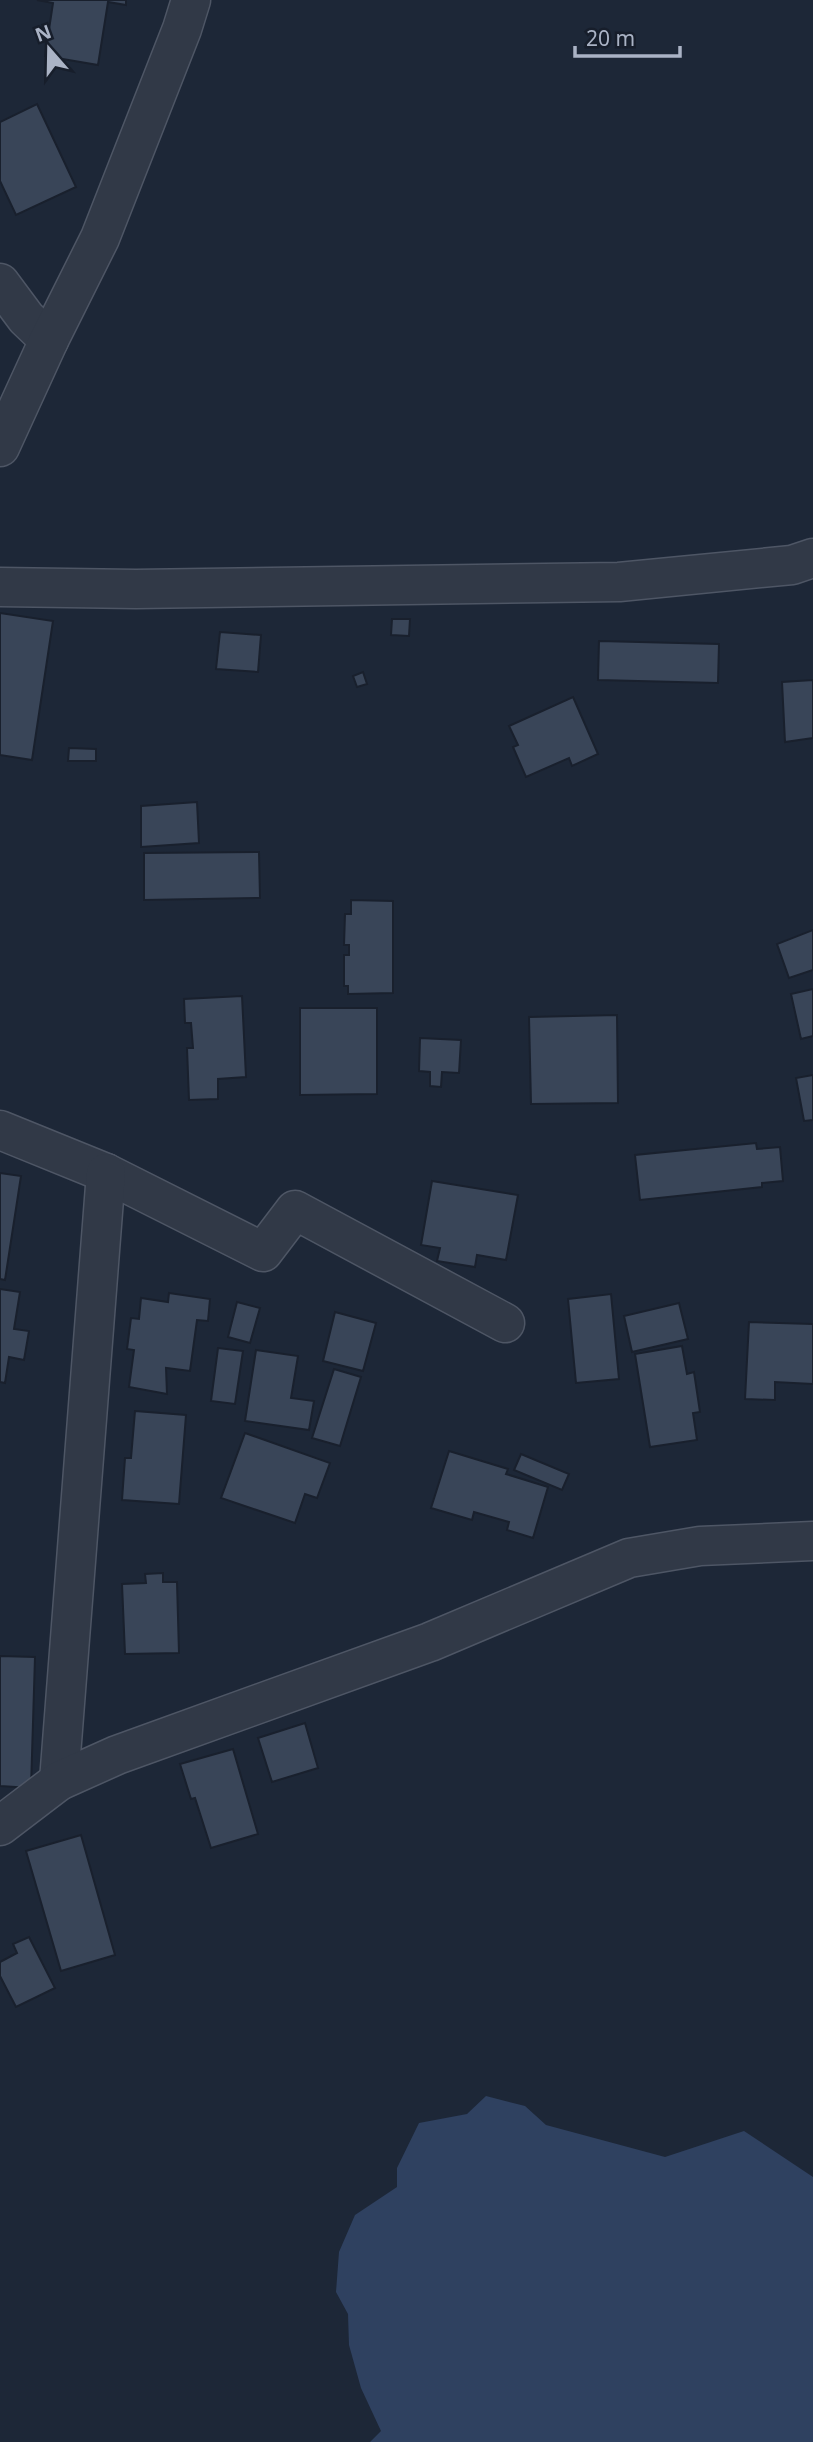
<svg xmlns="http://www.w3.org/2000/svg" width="813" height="2442" font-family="'Noto Sans',sans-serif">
	<rect width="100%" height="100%" fill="#1d2737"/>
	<!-- water -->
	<path fill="#2f4160" d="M486,2096L525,2106L546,2125L665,2157L744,2131L813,2177V2442H370L381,2431L361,2388L349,2345L348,2314L336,2292L339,2252L355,2215L397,2187V2168L419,2123L467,2114Z"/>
	<!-- building -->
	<g fill="#394558" stroke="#19202d" stroke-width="2">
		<path d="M37,0H126V5L108,2L98,65L45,56L53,3Z"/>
		<path d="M37,104L76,187L16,215L0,181V122Z"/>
		<path d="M0,613L53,621L32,760L0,755Z"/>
		<path d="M392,619H410L409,636L391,635Z"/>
		<path d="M220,632L261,635L258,672L216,669Z"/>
		<path d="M599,641L719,644L718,683L598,680Z"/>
		<path d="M363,672L367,684L357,687L353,676Z"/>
		<path d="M813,680V738L785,742L782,682Z"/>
		<path d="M573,697L598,754L572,766L569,758L526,777L513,747L518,745L509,726Z"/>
		<path d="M69,748L96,749V761H68Z"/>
		<path d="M197,802L199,843L141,847V806Z"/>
		<path d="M259,852L260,898L144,900V853Z"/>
		<path d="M351,900L393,901V993L348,994V986H344V955H349V945H344L345,914H351Z"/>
		<path d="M813,930V970L789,978L777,944Z"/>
		<path d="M813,989V1036L801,1039L791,994Z"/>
		<path d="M242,996L246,1077L218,1079V1099L189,1100L187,1048H193L191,1023H185L184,999Z"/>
		<path d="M300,1008H377V1094L300,1095Z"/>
		<path d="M617,1015L618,1103L531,1104L529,1017Z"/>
		<path d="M420,1038L461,1040L459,1073L442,1072L441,1087L430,1086V1072L419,1071Z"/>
		<path d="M813,1075V1120L804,1121L796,1078Z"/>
		<path d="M756,1143L757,1149L780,1147L783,1181L762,1183V1187L640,1200L635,1155Z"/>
		<path d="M0,1173L21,1176L5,1280L0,1279Z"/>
		<path d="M432,1181L518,1195L506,1260L477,1255L475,1267L437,1261L440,1248L421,1245Z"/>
		<path d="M0,1289L20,1292L14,1329L29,1331L24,1360L9,1357L5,1383L0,1382Z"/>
		<path d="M169,1293L210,1299L208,1321L197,1320L190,1371L166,1368L167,1394L129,1387L134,1350L127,1349L131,1318L139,1319L141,1298L168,1302Z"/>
		<path d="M611,1294L619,1379L576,1383L568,1299Z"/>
		<path d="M237,1302L260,1308L250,1343L228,1337Z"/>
		<path d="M679,1303L688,1339L632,1352L624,1316Z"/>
		<path d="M335,1312L376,1323L363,1371L323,1361Z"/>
		<path d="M749,1322L813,1324V1384L775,1382V1400L745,1399Z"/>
		<path d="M682,1346L687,1374L694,1372L700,1412L693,1413L697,1440L650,1447L635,1354Z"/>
		<path d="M218,1348L243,1351L235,1404L211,1401Z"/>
		<path d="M256,1350L298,1356L291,1398L314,1401L309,1430L245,1421Z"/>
		<path d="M334,1369L361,1377L340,1446L312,1438Z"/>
		<path d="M135,1411L186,1415L179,1504L122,1500L125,1458H131Z"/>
		<path d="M245,1433L330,1463L317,1498L305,1494L295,1523L221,1498Z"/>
		<path d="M449,1451L508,1469L506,1474L548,1487L533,1538L507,1530L509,1522L474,1512L472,1520L431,1508Z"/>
		<path d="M521,1454L569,1474L562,1490L514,1470Z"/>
		<path d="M163,1573V1582H177L179,1653L125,1654L122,1584L146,1583L145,1574Z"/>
		<path d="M0,1656L35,1657L31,1788L0,1786Z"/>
		<path d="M305,1723L318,1768L272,1782L258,1738Z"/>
		<path d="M233,1749L258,1834L211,1848L195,1798L191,1799L180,1764Z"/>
		<path d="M81,1835L115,1955L61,1971L26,1851Z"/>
		<path d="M29,1937L55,1988L16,2007L0,1976V1962L17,1953L13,1944Z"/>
	</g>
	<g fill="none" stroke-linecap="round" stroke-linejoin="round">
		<!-- minor casing -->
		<g stroke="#4e5665" stroke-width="41">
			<g id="minor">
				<path d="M0,283L26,318L49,340"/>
				<path d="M0,447L49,340L100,238L182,29L191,0"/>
				<path d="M0,587L136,589L619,582L792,565L813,558"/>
				<path d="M0,1130L106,1173L263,1252L295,1210L505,1323"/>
				<path d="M59,1781L106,1173"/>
				<path d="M0,1826L59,1781L117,1755L430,1642L629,1558L700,1546L813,1541"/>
			</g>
		</g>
		<!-- minor -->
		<use href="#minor" stroke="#313947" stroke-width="38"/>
	</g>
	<!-- north arrow -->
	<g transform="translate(49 49) rotate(340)" stroke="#171e2b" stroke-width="5" paint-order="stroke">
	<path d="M0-5L12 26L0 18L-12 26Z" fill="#aab3c5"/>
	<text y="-10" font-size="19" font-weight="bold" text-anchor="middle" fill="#aab3c5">N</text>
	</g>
	<!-- scale -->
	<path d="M575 46v10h105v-10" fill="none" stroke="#aab3c5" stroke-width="3.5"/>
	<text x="586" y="46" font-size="21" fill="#aab3c5" stroke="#171e2b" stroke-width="5" paint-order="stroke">20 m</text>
</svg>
